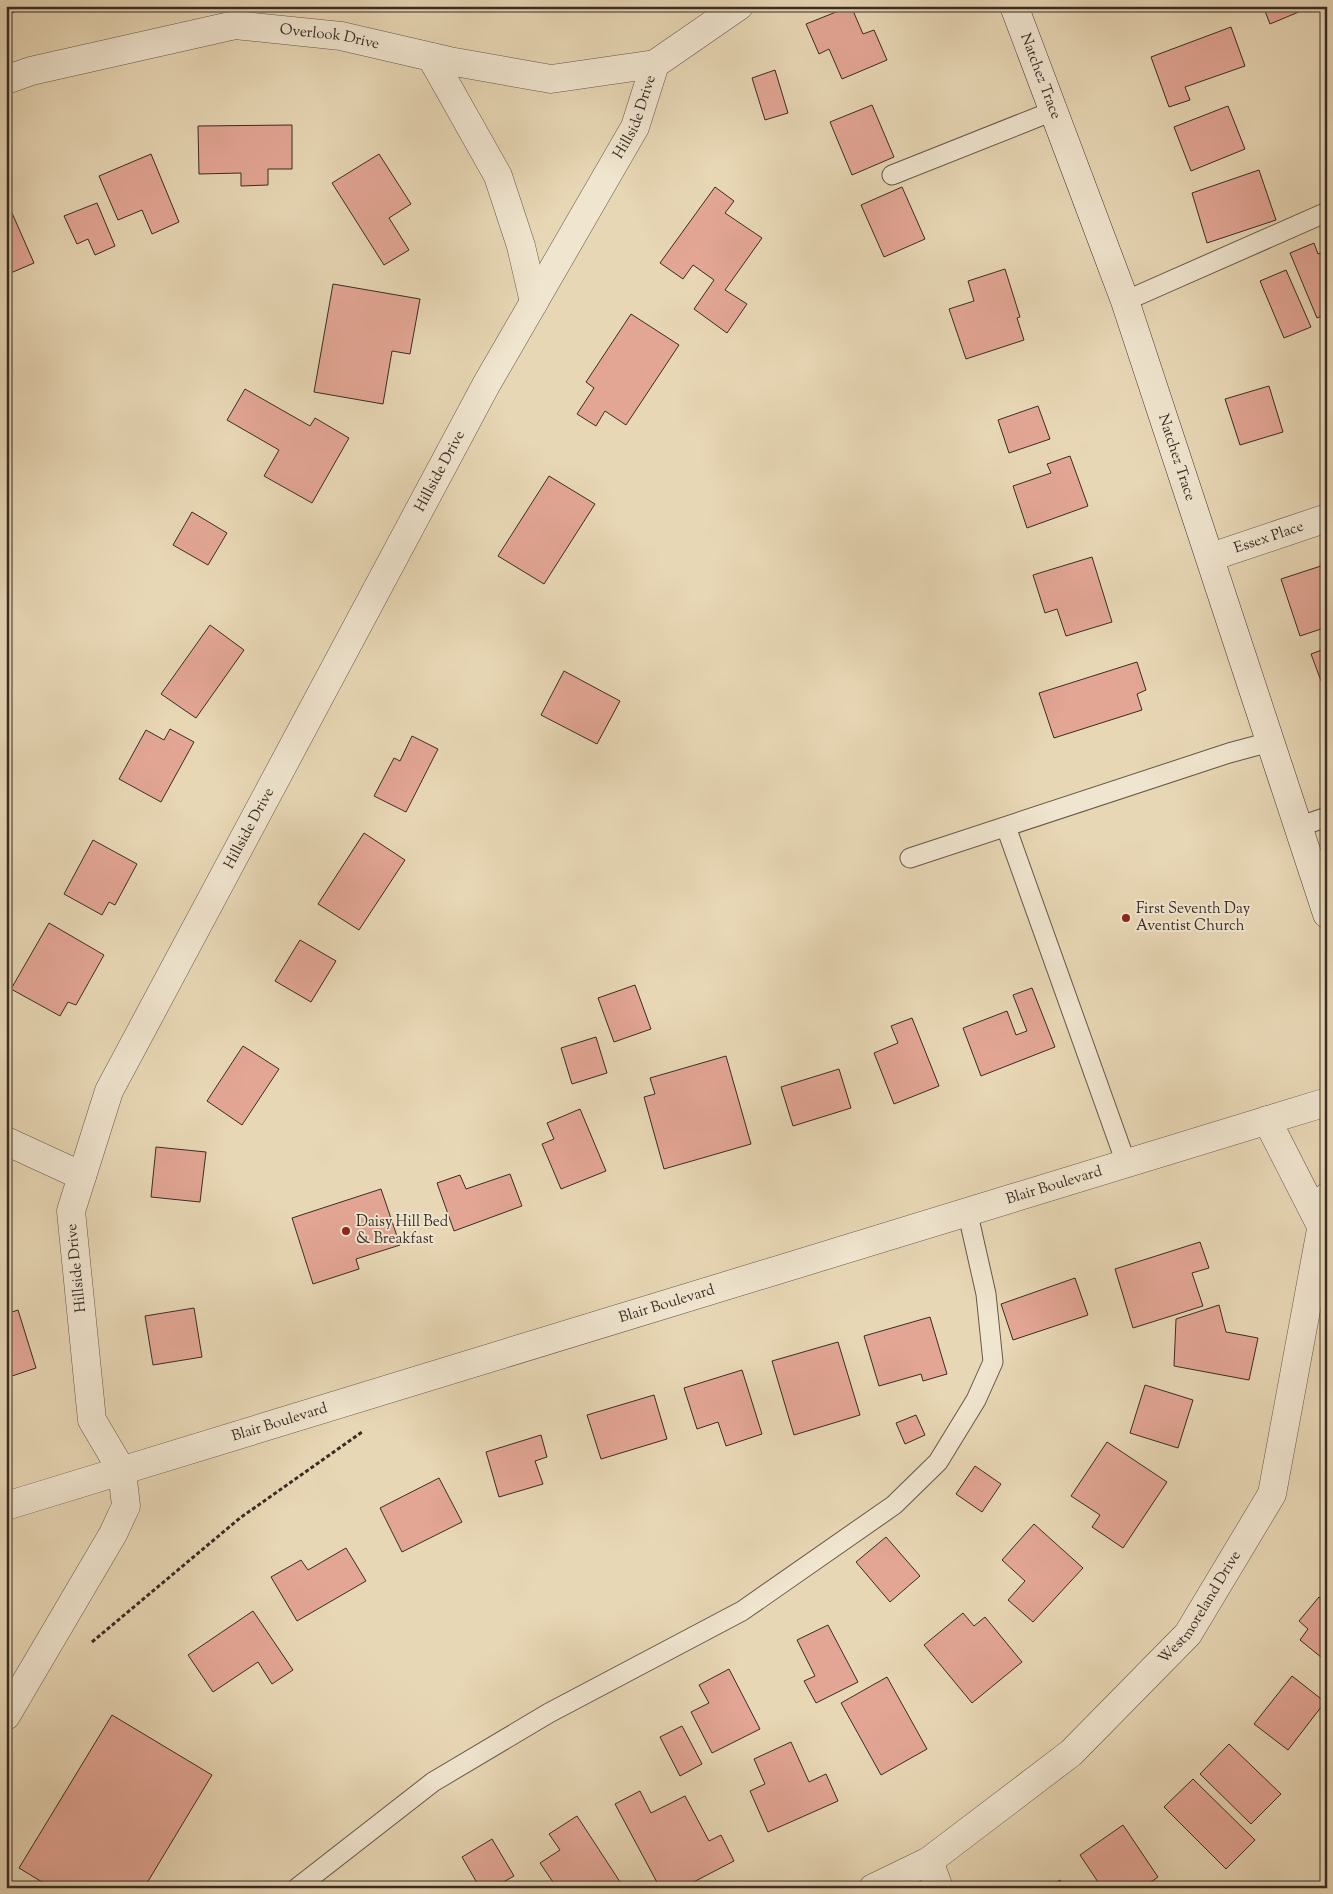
<svg xmlns="http://www.w3.org/2000/svg" width="1333" height="1894" font-family="'Sorts Mill Goudy',serif">
	<rect width="100%" height="100%" fill="#e8d7b5"/>
	<filter id="stains"><feTurbulence type="fractalNoise" baseFrequency=".004" numOctaves="4"/><feColorMatrix values="0 0 0 0 .2 0 0 0 0 .09 0 0 0 0 .02 0 0 0 .5 -.17"/></filter>
	<radialGradient id="worn" r=".72"><stop offset=".6" stop-color="#630" stop-opacity="0"/><stop offset="1" stop-color="#630" stop-opacity=".3"/></radialGradient>
	<!-- building -->
	<g fill="#e3a695" stroke="#392c24">
		<path d="M6,6H13L15,12L6,15Z"/>
		<path d="M851,6L863,34L874,30L887,60L842,79L829,49L819,54L806,24Z"/>
		<path d="M1263,6H1313L1270,24Z"/>
		<path d="M1231,27L1245,66L1185,87L1190,100L1169,107L1151,57Z"/>
		<path d="M775,70L788,113L765,120L752,78Z"/>
		<path d="M872,105L894,157L852,175L830,122Z"/>
		<path d="M1228,106L1245,149L1191,171L1174,127Z"/>
		<path d="M292,125V169H268V185L241,186V173L199,174L198,126Z"/>
		<path d="M151,154L179,222L152,234L142,210L118,220L99,176Z"/>
		<path d="M379,154L411,204L389,218L409,250L384,265L332,183Z"/>
		<path d="M1259,170L1276,220L1207,243L1192,193Z"/>
		<path d="M715,187L734,201L725,213L762,238L725,290L747,304L727,333L694,309L714,280L693,265L683,279L660,263Z"/>
		<path d="M902,187L925,239L884,257L861,205Z"/>
		<path d="M97,203L115,246L95,255L88,239L77,244L64,216Z"/>
		<path d="M12,213L34,263L6,275V216Z"/>
		<path d="M1314,243L1318,254L1327,251V314L1317,318L1290,253Z"/>
		<path d="M1005,269L1020,317L1017,318L1024,340L966,359L949,309L974,301L968,281Z"/>
		<path d="M1286,270L1311,327L1284,338L1260,281Z"/>
		<path d="M333,284L420,299L410,354L392,351L383,404L314,392Z"/>
		<path d="M631,314L679,345L626,425L605,411L596,426L577,414L594,388L586,382Z"/>
		<path d="M1269,386L1283,432L1240,445L1225,399Z"/>
		<path d="M245,389L310,426L315,418L349,438L312,503L264,476L279,450L227,420Z"/>
		<path d="M1038,406L1050,439L1009,453L998,420Z"/>
		<path d="M1070,456L1088,506L1027,528L1013,486L1051,473L1047,464Z"/>
		<path d="M549,476L595,504L544,584L498,556Z"/>
		<path d="M192,512L227,533L208,565L173,545Z"/>
		<path d="M1092,557L1112,622L1066,636L1057,609L1045,613L1033,575Z"/>
		<path d="M1327,564V627L1300,636L1281,579Z"/>
		<path d="M210,625L244,650L196,718L161,694Z"/>
		<path d="M1327,648V697L1311,654Z"/>
		<path d="M1137,662L1146,690L1137,694L1142,710L1054,738L1039,693Z"/>
		<path d="M564,671L620,701L597,744L541,715Z"/>
		<path d="M170,729L194,742L161,802L119,779L146,730L164,740Z"/>
		<path d="M412,736L438,749L406,812L374,796L394,758L400,761Z"/>
		<path d="M364,833L405,860L359,930L318,904Z"/>
		<path d="M93,840L137,864L115,905L109,902L102,915L64,894Z"/>
		<path d="M49,923L104,955L76,1005L68,1002L60,1016L11,989Z"/>
		<path d="M300,940L336,961L311,1002L275,981Z"/>
		<path d="M635,985L651,1029L614,1042L598,998Z"/>
		<path d="M1032,988L1055,1047L981,1076L963,1028L1007,1011L1016,1035L1027,1031L1013,995Z"/>
		<path d="M912,1018L939,1086L894,1104L874,1053L898,1043L891,1026Z"/>
		<path d="M596,1037L607,1073L572,1084L561,1048Z"/>
		<path d="M243,1046L279,1069L242,1125L207,1101Z"/>
		<path d="M726,1056L751,1144L664,1169L644,1097L655,1094L650,1078Z"/>
		<path d="M839,1069L851,1108L793,1126L781,1087Z"/>
		<path d="M580,1109L606,1171L561,1189L542,1144L554,1139L547,1123Z"/>
		<path d="M156,1147L206,1152L200,1202L151,1197Z"/>
		<path d="M510,1174L522,1206L454,1231L437,1183L460,1175L466,1189Z"/>
		<path d="M381,1189L400,1245L356,1259L359,1269L313,1284L292,1218Z"/>
		<path d="M1200,1242L1209,1268L1192,1273L1203,1306L1133,1328L1115,1269Z"/>
		<path d="M1075,1278L1088,1315L1013,1340L1001,1304Z"/>
		<path d="M1219,1305L1226,1332L1258,1338L1249,1380L1174,1366L1176,1319Z"/>
		<path d="M194,1308L202,1357L153,1365L145,1316Z"/>
		<path d="M18,1310L36,1368L6,1378V1314Z"/>
		<path d="M930,1317L947,1374L923,1381L921,1374L879,1386L864,1336Z"/>
		<path d="M838,1342L860,1415L794,1435L772,1361Z"/>
		<path d="M742,1370L762,1434L726,1446L718,1422L697,1429L684,1388Z"/>
		<path d="M1145,1385L1193,1400L1178,1448L1130,1433Z"/>
		<path d="M654,1395L667,1439L601,1459L587,1415Z"/>
		<path d="M916,1415L925,1435L905,1444L896,1423Z"/>
		<path d="M541,1435L547,1457L535,1461L543,1484L499,1497L486,1452Z"/>
		<path d="M1107,1442L1167,1482L1123,1548L1092,1527L1100,1515L1071,1496Z"/>
		<path d="M975,1466L1001,1484L982,1512L956,1494Z"/>
		<path d="M439,1478L462,1522L402,1552L380,1508Z"/>
		<path d="M1034,1524L1083,1568L1033,1622L1008,1600L1025,1581L1002,1560Z"/>
		<path d="M886,1537L920,1576L890,1602L856,1562Z"/>
		<path d="M346,1548L366,1581L297,1621L271,1577L301,1560L308,1570Z"/>
		<path d="M1319,1597L1327,1604V1662L1300,1640L1308,1629L1299,1621Z"/>
		<path d="M253,1611L293,1670L272,1684L258,1662L213,1692L188,1655Z"/>
		<path d="M963,1613L974,1626L985,1617L1022,1662L972,1703L924,1645Z"/>
		<path d="M828,1625L858,1682L816,1703L804,1681L815,1676L797,1640Z"/>
		<path d="M729,1669L760,1729L712,1753L691,1712L709,1703L699,1685Z"/>
		<path d="M1292,1676L1325,1702L1288,1750L1254,1724Z"/>
		<path d="M887,1677L927,1749L881,1775L841,1703Z"/>
		<path d="M112,1715L212,1775L144,1888H52L19,1868Z"/>
		<path d="M682,1726L702,1764L680,1776L660,1737Z"/>
		<path d="M791,1742L809,1782L826,1774L838,1801L768,1832L750,1791L765,1784L754,1759Z"/>
		<path d="M1229,1744L1281,1794L1251,1824L1200,1774Z"/>
		<path d="M1193,1779L1255,1840L1226,1869L1164,1807Z"/>
		<path d="M640,1791L651,1813L685,1796L709,1841L721,1835L734,1861L682,1888H660L615,1804Z"/>
		<path d="M577,1816L624,1888H557L540,1863L560,1850L549,1834Z"/>
		<path d="M1123,1825L1158,1877L1143,1888H1102L1080,1855Z"/>
		<path d="M492,1839L514,1876L493,1888H480L462,1857Z"/>
		<path d="M1060,1880L1064,1888H1048Z"/>
	</g>
	<g fill="none" stroke-linecap="round" stroke-linejoin="round">
		<!-- service casing -->
		<g stroke="#655748" stroke-width="21">
			<g id="service">
				<path d="M892,175L1053,111"/>
				<path d="M1125,301L1327,212"/>
				<path d="M1006,827L1126,1163"/>
				<path d="M1298,827L1327,817"/>
				<path d="M910,858L1229,753L1270,742"/>
				<path d="M297,1888L433,1782L549,1713L742,1611L894,1505L938,1462L976,1400L993,1362L986,1294L967,1210"/>
			</g>
		</g>
		<!-- minor casing -->
		<g stroke="#655748" stroke-width="29">
			<g id="minor">
				<path d="M431,57L498,176L521,246L534,302"/>
				<path id="s1" d="M6,80L31,71L235,25L341,36L449,61L551,79L655,64"/>
				<path id="s2" d="M1211,557L1327,518"/>
				<path d="M1267,1120L1321,1226"/>
				<path d="M6,1141L82,1176"/>
				<path id="s3" d="M6,1506L1327,1102"/>
				<path id="s4" d="M6,1716L113,1534L126,1506L122,1471L92,1420L71,1211L109,1091L486,385L635,127L655,64L739,6"/>
				<path d="M929,1861L939,1888"/>
				<path id="s5" d="M873,1888L929,1861L1071,1753L1188,1634L1272,1494L1327,1197"/>
			</g>
		</g>
		<!-- secondary casing -->
		<g stroke="#392c24" stroke-width="29">
			<g id="secondary">
				<path id="s6" d="M1014,6L1125,301L1327,914"/>
			</g>
		</g>
		<!-- path -->
		<path stroke="#392c24" stroke-width="3" stroke-dasharray="4 2.5" stroke-linecap="butt" d="M92,1642L240,1518L362,1432"/>
		<!-- service -->
		<use href="#service" stroke="#f0e5cf" stroke-width="19"/>
		<!-- minor -->
		<use href="#minor" stroke="#f0e5cf" stroke-width="28"/>
		<!-- secondary -->
		<use href="#secondary" stroke="#f0e5cf" stroke-width="28"/>
	</g>
	<!-- markers -->
	<g fill="#8f2418" stroke="#f0e5cf" stroke-width="2">
		<circle cx="1126" cy="918" r="5"/>
		<circle cx="346" cy="1231" r="5"/>
	</g>
	<g text-anchor="middle" dominant-baseline="central" stroke-width="4" stroke-linejoin="round" paint-order="stroke">
		<!-- street labels -->
		<g font-size="15" fill="#392c24" stroke="#f0e5cf">
			<text stroke="none"><textPath href="#s1" startOffset="331">Overlook Drive</textPath></text>
			<text stroke="none"><textPath href="#s6" startOffset="75">Natchez Trace</textPath></text>
			<text stroke="none"><textPath href="#s4" startOffset="1780">Hillside Drive</textPath></text>
			<text stroke="none"><textPath href="#s6" startOffset="480">Natchez Trace</textPath></text>
			<text stroke="none"><textPath href="#s4" startOffset="1375">Hillside Drive</textPath></text>
			<text stroke="none"><textPath href="#s2" startOffset="61">Essex Place</textPath></text>
			<text stroke="none"><textPath href="#s4" startOffset="970">Hillside Drive</textPath></text>
			<text stroke="none"><textPath href="#s3" startOffset="1096">Blair Boulevard</textPath></text>
			<text transform="translate(77 1268) rotate(-96)">Hillside Drive</text>
			<text stroke="none"><textPath href="#s3" startOffset="691">Blair Boulevard</textPath></text>
			<text stroke="none"><textPath href="#s3" startOffset="286">Blair Boulevard</textPath></text>
			<text stroke="none"><textPath href="#s5" startOffset="436">Westmoreland Drive</textPath></text>
		</g>
		<!-- poi labels -->
		<g font-size="15" fill="#392c24" stroke="#f0e5cf" text-anchor="start">
			<text x="1136" y="909">First Seventh Day<tspan x="1136" dy="17">Aventist Church</tspan></text>
			<text x="356" y="1222">Daisy Hill Bed<tspan x="356" dy="17">&amp; Breakfast</tspan></text>
		</g>
	</g>
	<!-- margin -->
	<rect width="1333" height="1894" fill="none" stroke="#e8d7b5" stroke-width="25"/>
	<rect x="8" y="8" width="1318" height="1879" fill="none" stroke="#392c24" stroke-width="2.5"/>
	<rect x="12" y="12" width="1308" height="1869" fill="none" stroke="#392c24"/>
	<rect width="100%" height="100%" filter="url(#stains)"/>
	<rect width="100%" height="100%" fill="url(#worn)"/>
</svg>
